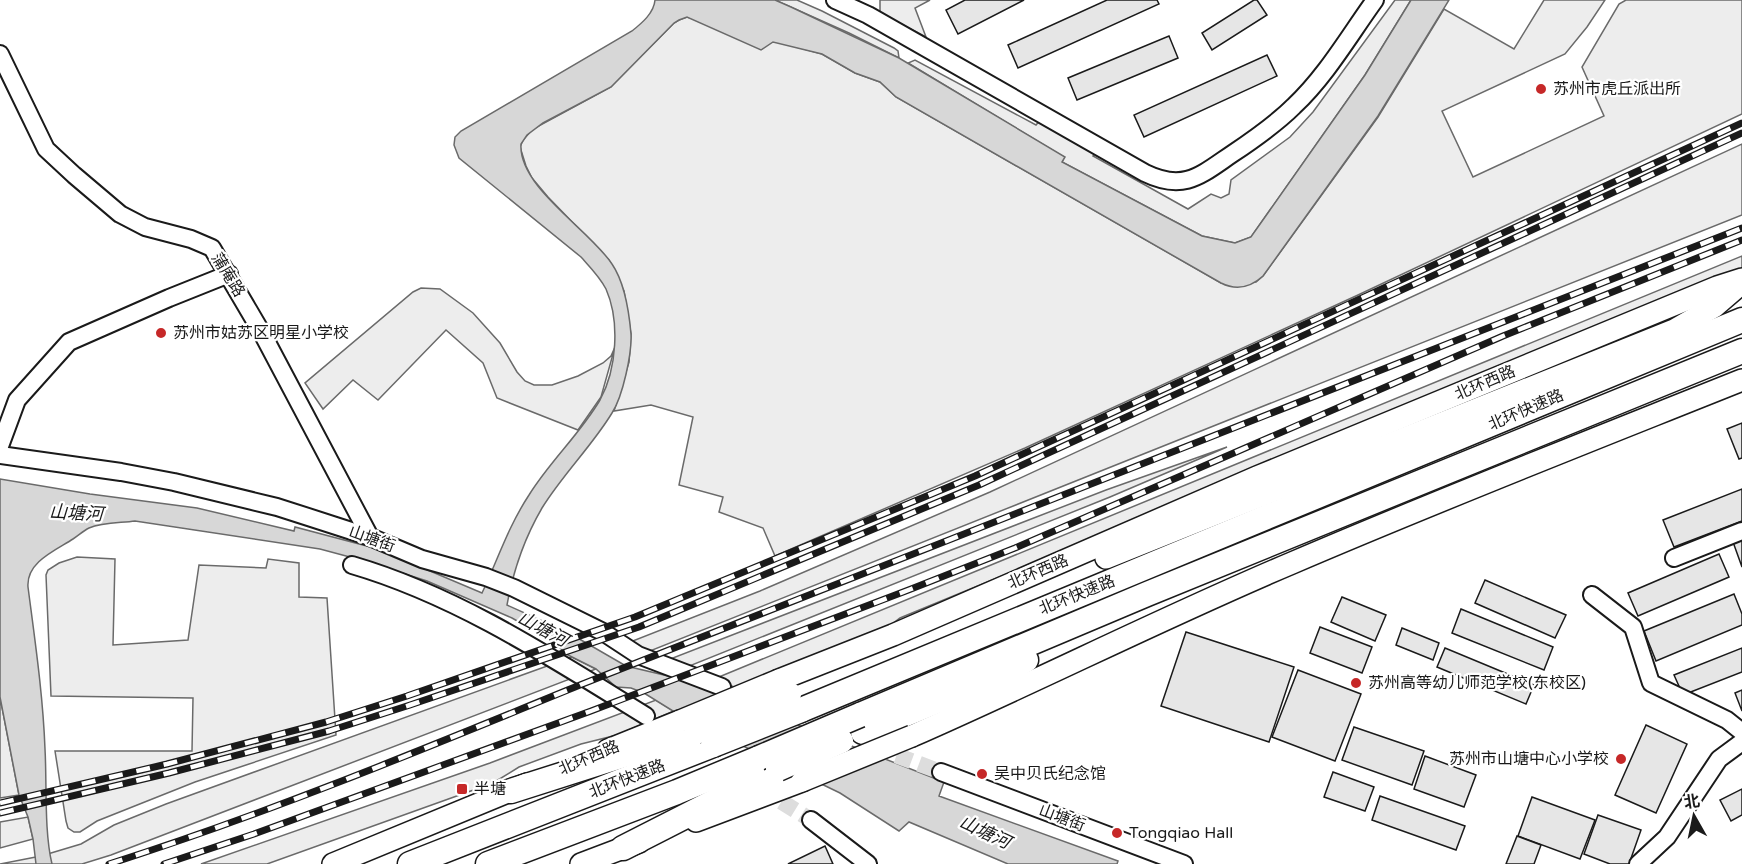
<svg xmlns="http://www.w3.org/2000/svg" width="1742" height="864" font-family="'Varela Round','Noto Sans SC',sans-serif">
	<rect width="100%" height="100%" fill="#fff"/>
	<!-- built -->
	<g fill="#ededed" stroke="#6a6a6a" stroke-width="1.5">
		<path d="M775,0H797L822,11L894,48L898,51L899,58L849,33Z"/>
		<path d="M880,0H930L915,8L926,37L880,13Z"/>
		<path d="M1395,0H1411L1365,75L1251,237L1235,243L1202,236L1062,162L1064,157L908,63L915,60L1036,125L1042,118L1097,150L1093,156L1188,209L1211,194L1221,198L1229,194L1231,180L1290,137L1313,112Z"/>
		<path d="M1544,0H1605L1587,27L1565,54L1442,111L1473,177L1604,116L1582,67L1619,4L1626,0H1742V114L1358,295L1025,448L775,556L763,528L719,512L723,497L679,485L693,417L651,405L614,411L629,362L631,334L624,291L609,260L548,197L532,178L526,166L520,147L523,140L533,129L611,87L674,23L679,20L687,17L822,54L855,73L880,82L896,97L1221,283L1256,282L1263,276L1378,117L1444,9L1514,49Z"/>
		<path d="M1742,144V215L645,653L625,644L760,591L990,492Z"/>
		<path d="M1742,256V270L900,618L879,634L739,689L714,679Z"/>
		<path d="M421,288L440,289L473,313L500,343L517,372L525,381L534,385H552L578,376L603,363L611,356L615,347L601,397L578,430L497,398L483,363L446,330L378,400L353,380L323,409L305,383L413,292Z"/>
		<path d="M1227,447L1110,497L682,669L665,661L1106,490Z"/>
		<path d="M77,557L115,559L113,645L188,640L199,565L266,568L268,559L299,563V597L327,598L336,735L195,782L97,821L80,832H74L68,828L66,821L55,751H192L193,698L51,696L46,575L48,570L59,563Z"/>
		<path d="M572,657L596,669L111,855L82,864H0L41,856L81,844L114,825L166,804Z"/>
		<path d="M0,697L19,795L0,798Z"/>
		<path d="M656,700L674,711L617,735L581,744L519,767L493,783L267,864H201L490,763Z"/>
		<path d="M28,817L33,839L0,848V822Z"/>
	</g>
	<!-- water -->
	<path fill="#d7d7d7" stroke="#6a6a6a" stroke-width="1.5" d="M655,0H775L791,7L899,58L1065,157L1062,162L1202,236L1235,243L1251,237L1365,75L1411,0H1449L1378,116L1263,276C1251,287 1237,291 1221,283L896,97L880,82L855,73L822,54L773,42L761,50L687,17L679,20L674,23L611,87L543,123L527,135L521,144C518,187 590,230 612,264C625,283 629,311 631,334C632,353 623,396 612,413C592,446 563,474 542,508C525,537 513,572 507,605L569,633L626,666L702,684L716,693L944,782L939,796L1118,861L1117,864H1008L909,822L899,831L840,793L681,716L644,693L631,688L616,687L596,669L568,655L551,640L512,618L427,581L361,560L320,549L135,521C121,523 103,522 89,528C83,531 78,536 73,539C56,550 26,562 28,587C35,641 43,695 45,749C47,784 44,831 52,864H36L33,839L28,817L19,795L0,697V479L90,494L197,508L294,531L295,527L378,549L482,593C498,559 508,527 529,495C550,461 580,434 600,400C617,369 620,321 606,289C600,277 590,267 581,257L459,158L454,145L455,137L461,131L632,31C642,23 654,13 655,0Z"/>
	<!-- building -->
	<g fill="#e6e6e6" stroke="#1a1a1a" stroke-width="1.5">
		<path d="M965,0H1024L958,34L946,10Z"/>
		<path d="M1107,0H1157L1159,4L1018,68L1008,45Z"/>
		<path d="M1254,0H1257L1267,15L1212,50L1202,33Z"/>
		<path d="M1169,36L1178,58L1077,100L1068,78Z"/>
		<path d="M1267,55L1277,76L1144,137L1134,115Z"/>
		<path d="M1742,423V458L1739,459L1727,429Z"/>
		<path d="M1742,489V521L1674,547L1663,520Z"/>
		<path d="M1742,539V567L1733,542Z"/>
		<path d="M1719,554L1729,577L1638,616L1628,593Z"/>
		<path d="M1485,580L1566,615L1555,638L1475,603Z"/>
		<path d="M1734,594L1742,614V625L1656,661L1644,631Z"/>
		<path d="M1342,597L1386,615L1375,641L1331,622Z"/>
		<path d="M1461,609L1553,647L1544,670L1452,633Z"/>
		<path d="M1320,627L1372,647L1362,673L1310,653Z"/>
		<path d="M1402,628L1439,643L1433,660L1396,645Z"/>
		<path d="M1186,632L1294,667L1269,742L1161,706Z"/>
		<path d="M1445,648L1534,685L1526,704L1437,667Z"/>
		<path d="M1742,648V672L1683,695L1674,675Z"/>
		<path d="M1298,670L1361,694L1335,761L1272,737Z"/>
		<path d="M1742,690V711L1735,693Z"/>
		<path d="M1646,725L1687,744L1656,813L1615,795Z"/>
		<path d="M1354,727L1424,751L1412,785L1342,760Z"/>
		<path d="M1425,756L1476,775L1464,807L1414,789Z"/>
		<path d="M1333,772L1374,787L1365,811L1324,797Z"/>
		<path d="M1742,789V815L1731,821L1720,800Z"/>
		<path d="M1380,796L1465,826L1456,850L1372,820Z"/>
		<path d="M1532,797L1595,820L1580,859L1518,836Z"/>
		<path d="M1598,815L1641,830L1629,864H1610L1584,854Z"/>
		<path d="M1517,836L1541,845L1534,864H1506Z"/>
		<path d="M825,846L833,864H788Z"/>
	</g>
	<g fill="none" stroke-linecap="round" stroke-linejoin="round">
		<!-- minor-tunnel -->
		<g stroke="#ddd" stroke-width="16" stroke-dasharray="16 8" stroke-linecap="butt">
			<path d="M874,747L941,772"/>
			<path d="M761,789L811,820"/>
		</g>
		<!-- minor casing -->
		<g stroke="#1a1a1a" stroke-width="20">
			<g id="minor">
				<path d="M835,0L868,15L1145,173C1184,192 1201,175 1232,154C1253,140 1276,124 1294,106C1326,76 1349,36 1375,0"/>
				<path d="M0,54L46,149L74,175L120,214L145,227L191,239L212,248L262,333L370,537"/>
				<path d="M0,446L17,400L69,342L169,298L229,274"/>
				<path d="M0,455L121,472L174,482L277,507L336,526L370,537L422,559L486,577L514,588L603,632L638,655L722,687"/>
				<path d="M1674,558L1742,531"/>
				<path d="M352,565C458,596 552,658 646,716"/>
				<path d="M1592,595L1633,627L1651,683L1727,720L1742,732"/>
				<path d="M941,772L1184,864"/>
				<path d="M811,820L868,864"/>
				<path d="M1638,864L1667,837L1719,759L1742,742"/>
			</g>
		</g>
		<!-- major casing -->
		<g stroke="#1a1a1a" stroke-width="24">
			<g id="major">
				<path d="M1106,558L1674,330L1714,307L1742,283"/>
				<path d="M779,680L893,635L1257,477L1717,287L1742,279"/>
				<path d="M912,736C1040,680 1164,617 1292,563C1441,499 1592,440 1742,380"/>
				<path d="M608,750L680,721"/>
				<path d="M696,821L802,781"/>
				<path d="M333,864L527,784"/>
				<path d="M581,864L639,842"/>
			</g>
		</g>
		<!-- highway casing -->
		<g stroke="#1a1a1a" stroke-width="27">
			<g id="highway">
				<path d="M801,710L1742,320"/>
				<path d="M860,715L1147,594L1742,351"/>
				<path d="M863,732L997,676L1026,660"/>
				<path d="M511,791L696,732"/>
				<path d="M623,848L778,769"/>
				<path d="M410,864L713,745"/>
				<path d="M488,864L677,792L759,758"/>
			</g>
		</g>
		<!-- minor -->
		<use href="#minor" stroke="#fff" stroke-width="16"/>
		<!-- major -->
		<use href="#major" stroke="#fff" stroke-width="21"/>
		<!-- highway -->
		<use href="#highway" stroke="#fff" stroke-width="24"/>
		<!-- rail casing -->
		<g stroke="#1a1a1a" stroke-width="7">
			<g id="rail">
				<path d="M0,803L167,764L326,722L407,696L635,617L975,476L1742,123"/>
				<path d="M0,813L169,773L329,731L410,705L639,627L979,485L1742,133"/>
				<path d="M109,864C269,813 424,749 580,685L1742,228"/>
				<path d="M164,864L254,834L591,711L911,589L1015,548L1503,336L1742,240"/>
			</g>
		</g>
		<!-- rail -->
		<use href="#rail" stroke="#fff" stroke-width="4.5" stroke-dasharray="14" stroke-linecap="butt"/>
		<!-- major-bridge casing -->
		<g stroke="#1a1a1a" stroke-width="24" stroke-linecap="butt">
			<g id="major-bridge">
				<path d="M680,721L779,680"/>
				<path d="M802,781L912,736"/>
			</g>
		</g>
		<!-- highway-bridge casing -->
		<g stroke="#1a1a1a" stroke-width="27" stroke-linecap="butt">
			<g id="highway-bridge">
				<path d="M696,732L789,694"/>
				<path d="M713,745L801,710"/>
				<path d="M759,758L860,715"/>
				<path d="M778,769L841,741"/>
			</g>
		</g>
		<!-- major-bridge -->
		<use href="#major-bridge" stroke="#fff" stroke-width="21"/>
		<!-- highway-bridge -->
		<use href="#highway-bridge" stroke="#fff" stroke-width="24"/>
	</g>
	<!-- markers -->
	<g fill="#c62828" stroke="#fff" stroke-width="2">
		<circle cx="1541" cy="89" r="6"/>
		<circle cx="161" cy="333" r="6"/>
		<circle cx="1356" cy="683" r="6"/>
		<circle cx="1621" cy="759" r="6"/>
		<circle cx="982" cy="774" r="6"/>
		<rect x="456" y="783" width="12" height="12" rx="3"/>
		<circle cx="1117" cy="833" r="6"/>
	</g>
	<g text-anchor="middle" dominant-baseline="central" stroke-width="4.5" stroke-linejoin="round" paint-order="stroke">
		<!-- poi labels -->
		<g font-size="16" fill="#1a1a1a" stroke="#fff" text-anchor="start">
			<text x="1553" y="89">苏州市虎丘派出所</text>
			<text x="173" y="333">苏州市姑苏区明星小学校</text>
			<text x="1368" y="683">苏州高等幼儿师范学校(东校区)</text>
			<text x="1609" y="759" text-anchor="end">苏州市山塘中心小学校</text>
			<text x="994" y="774">吴中贝氏纪念馆</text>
			<text x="474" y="789">半塘</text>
			<text x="1129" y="833">Tongqiao Hall</text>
		</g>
		<!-- street labels -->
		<g font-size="16" fill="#1a1a1a" stroke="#fff">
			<text transform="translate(228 275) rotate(58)">蒲庵路</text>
			<text transform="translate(1485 383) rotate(-23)">北环西路</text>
			<text transform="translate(1526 410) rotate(-23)">北环快速路</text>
			<text transform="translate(372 539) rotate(20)">山塘街</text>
			<text transform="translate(1038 572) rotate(-23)">北环西路</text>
			<text transform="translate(1077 595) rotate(-22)">北环快速路</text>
			<text transform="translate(589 758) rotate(-23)">北环西路</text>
			<text transform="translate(627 779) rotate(-21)">北环快速路</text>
			<text transform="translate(1062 818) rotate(21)">山塘街</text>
		</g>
		<!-- water labels -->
		<g font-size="18" font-style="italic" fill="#1a1a1a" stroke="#fff">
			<text transform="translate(76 513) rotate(3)">山塘河</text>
			<text transform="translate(543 629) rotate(28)">山塘河</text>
			<text transform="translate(985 832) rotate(25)">山塘河</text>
		</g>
	</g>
	<!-- north arrow -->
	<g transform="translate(1694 816) rotate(351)" stroke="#ffffff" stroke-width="4.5" paint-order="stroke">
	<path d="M0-4.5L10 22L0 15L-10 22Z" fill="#1a1a1a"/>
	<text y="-9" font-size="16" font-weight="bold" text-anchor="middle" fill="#1a1a1a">北</text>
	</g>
</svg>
